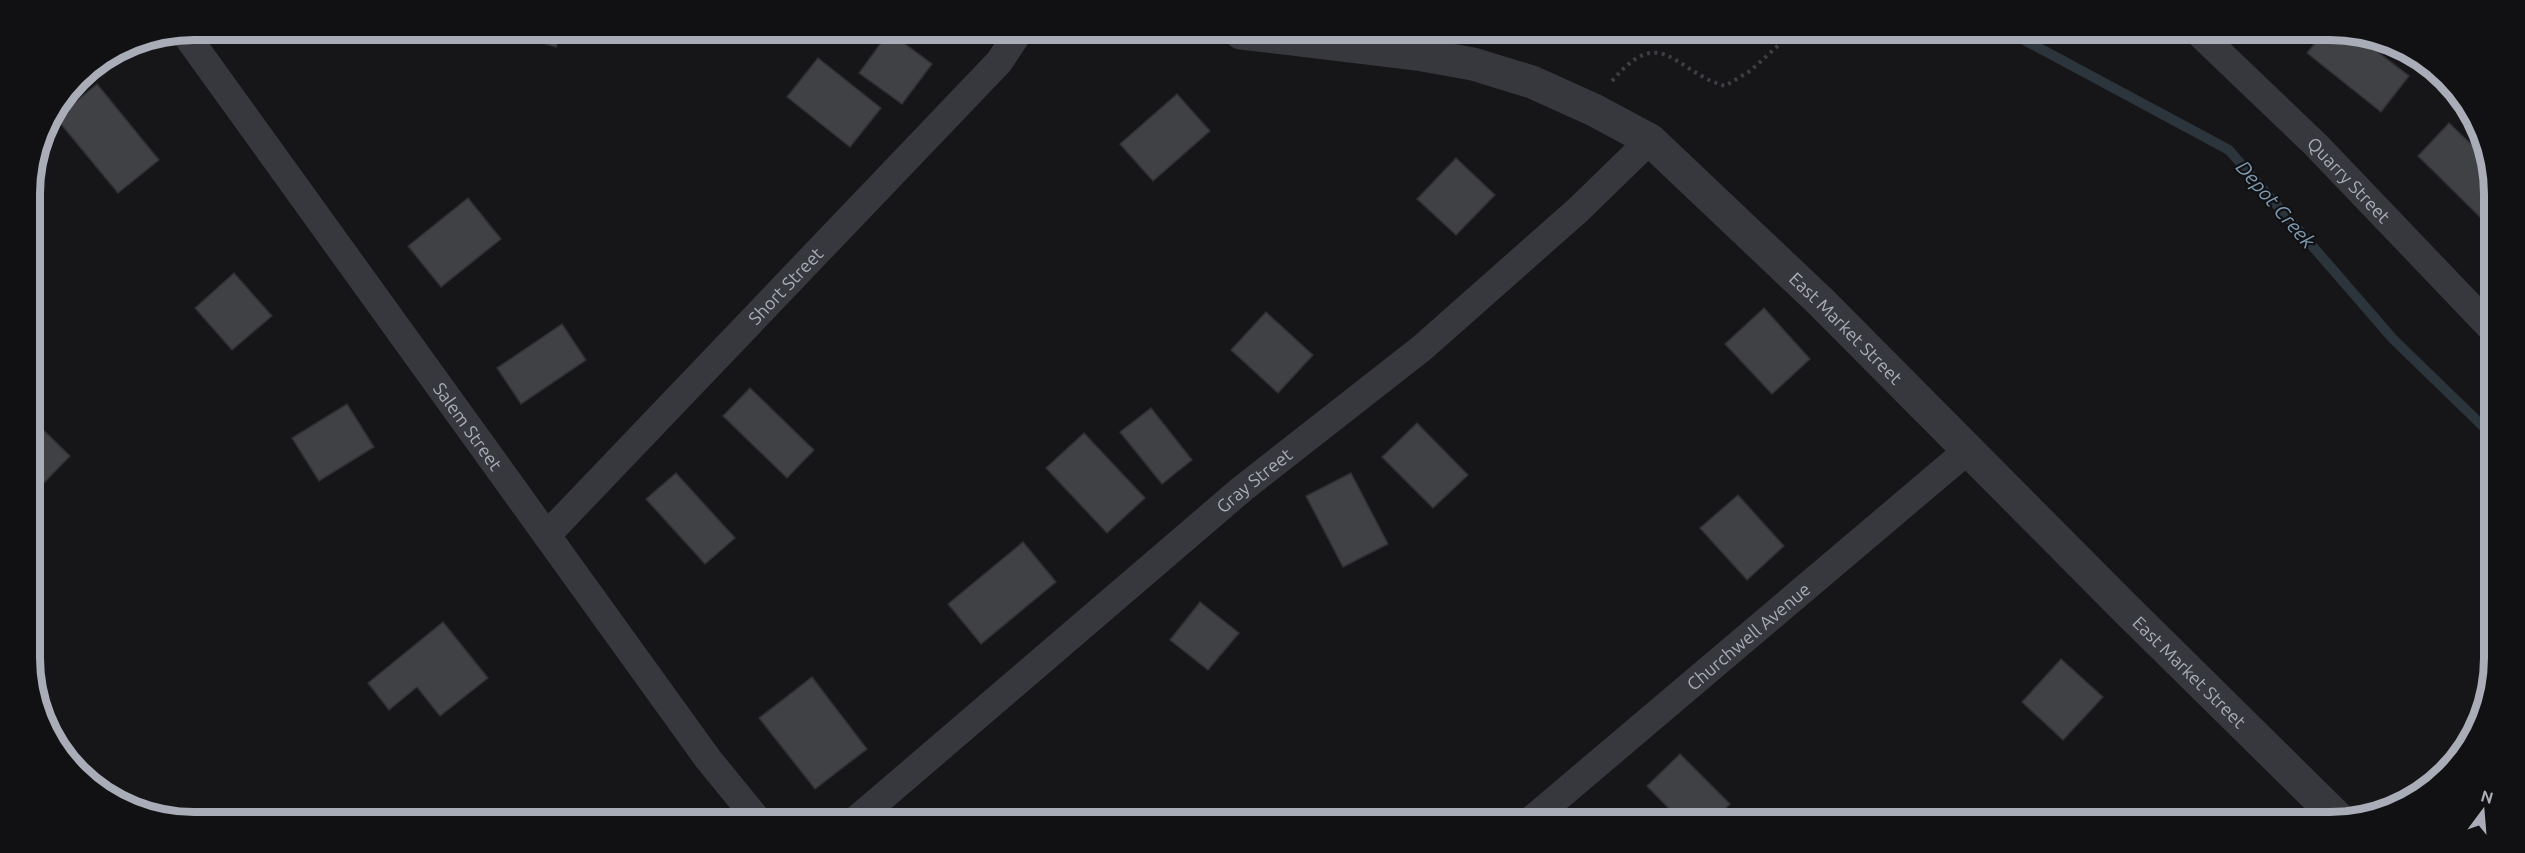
<svg xmlns="http://www.w3.org/2000/svg" width="2525" height="853" font-family="Ubuntu,sans-serif">
	<rect width="100%" height="100%" fill="#161618"/>
	<g fill="none" stroke-linecap="round" stroke-linejoin="round">
		<!-- stream -->
		<path stroke="#2c353c" stroke-width="10" d="M2015,35L2229,150L2393,339L2491,434"/>
	</g>
	<!-- building -->
	<g fill="#404145" stroke="#303034" stroke-width="1.5">
		<path d="M516,31H561L556,47L515,34Z"/>
		<path d="M889,32L932,64L902,104L859,73Z"/>
		<path d="M2321,36H2357L2409,76L2381,112L2307,53Z"/>
		<path d="M818,58L881,108L850,147L787,97Z"/>
		<path d="M97,84L159,160L118,193L56,118Z"/>
		<path d="M1177,94L1210,131L1153,181L1120,144Z"/>
		<path d="M2449,123L2492,164V209L2482,219L2418,156Z"/>
		<path d="M1456,158L1495,195L1456,235L1417,199Z"/>
		<path d="M468,198L501,239L441,287L408,246Z"/>
		<path d="M234,273L272,316L232,350L195,308Z"/>
		<path d="M1764,308L1810,359L1772,394L1725,344Z"/>
		<path d="M1266,312L1313,355L1278,393L1231,350Z"/>
		<path d="M562,324L586,360L521,404L497,368Z"/>
		<path d="M750,388L814,450L787,478L723,416Z"/>
		<path d="M347,404L374,447L319,481L292,438Z"/>
		<path d="M1151,408L1192,460L1162,484L1120,432Z"/>
		<path d="M32,419L70,456L32,495Z"/>
		<path d="M1417,423L1468,475L1433,508L1382,457Z"/>
		<path d="M1084,433L1145,498L1107,533L1046,468Z"/>
		<path d="M676,473L735,538L705,564L646,499Z"/>
		<path d="M1351,473L1388,544L1343,567L1306,496Z"/>
		<path d="M1738,495L1784,546L1747,580L1700,528Z"/>
		<path d="M1023,542L1056,582L981,644L948,604Z"/>
		<path d="M1200,602L1239,633L1208,670L1170,640Z"/>
		<path d="M443,622L488,678L440,716L417,687L389,710L368,683Z"/>
		<path d="M2061,659L2103,697L2063,740L2022,702Z"/>
		<path d="M812,677L867,749L815,789L759,718Z"/>
		<path d="M1680,754L1730,804L1713,821H1681L1647,786Z"/>
		<path d="M625,809L633,818H613Z"/>
	</g>
	<g fill="none" stroke-linecap="round" stroke-linejoin="round">
		<!-- path -->
		<path stroke="#3d3f44" stroke-width="4" stroke-dasharray="3 4.5" stroke-linecap="butt" d="M1612,81C1662,22 1673,71 1725,86L1750,71L1791,34"/>
		<!-- minor -->
		<g stroke="#37383d" stroke-width="28">
			<path id="s1" d="M184,32L708,759L757,819"/>
			<path id="s2" d="M2201,35L2316,145L2491,328"/>
			<path id="s3" d="M547,535L999,62L1019,32"/>
			<path id="s4" d="M857,819L1242,489L1422,348L1578,210L1650,140"/>
			<path id="s5" d="M1530,821L1968,450"/>
		</g>
		<!-- tertiary -->
		<path stroke="#37383d" stroke-width="33" id="s6" d="M1241,33L1417,54L1473,64L1532,82L1594,110L1650,140L1821,302L2125,608L2342,822"/>
	</g>
	<g text-anchor="middle" dominant-baseline="central" stroke-width="4.5" stroke-linejoin="round" paint-order="stroke">
		<!-- street labels -->
		<g font-size="18" fill="#a8adb8" stroke="#111113">
			<text stroke="none"><textPath href="#s2" startOffset="207">Quarry Street</textPath></text>
			<text stroke="none"><textPath href="#s3" startOffset="345">Short Street</textPath></text>
			<text stroke="none"><textPath href="#s6" startOffset="699">East Market Street</textPath></text>
			<text stroke="none"><textPath href="#s1" startOffset="486">Salem Street</textPath></text>
			<text stroke="none"><textPath href="#s4" startOffset="522">Gray Street</textPath></text>
			<text stroke="none"><textPath href="#s5" startOffset="286">Churchwell Avenue</textPath></text>
			<text stroke="none"><textPath href="#s6" startOffset="1185">East Market Street</textPath></text>
		</g>
		<!-- water labels -->
		<g font-size="20" font-style="italic" fill="#7f9bb3" stroke="#111113">
			<text transform="translate(2276 204) rotate(49)">Depot Creek</text>
		</g>
	</g>
	<!-- crop -->
	<path d="M0 0H2525V853H0ZM194 40H2330A154 154 0 0 1 2484 194V658A154 154 0 0 1 2330 812H194A154 154 0 0 1 40 658V194A154 154 0 0 1 194 40Z" fill="#111113" fill-rule="evenodd"/>
	<path fill="none" stroke="#a8adb8" stroke-width="8" d="M194 40H2330A154 154 0 0 1 2484 194V658A154 154 0 0 1 2330 812H194A154 154 0 0 1 40 658V194A154 154 0 0 1 194 40Z"/>
	<!-- north arrow -->
	<g transform="translate(2483 811) rotate(16)" stroke="#111113" stroke-width="4.5" paint-order="stroke">
	<path d="M0-4.5L10 22L0 15L-10 22Z" fill="#a8adb8"/>
	<text y="-9" font-size="16" font-weight="bold" text-anchor="middle" fill="#a8adb8">N</text>
	</g>
</svg>
